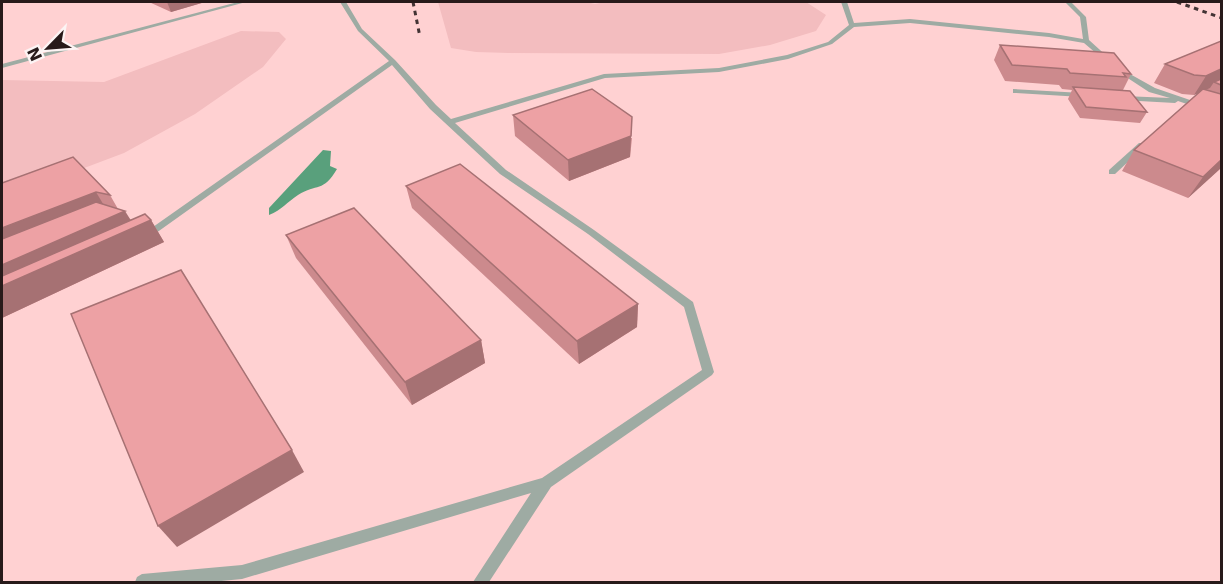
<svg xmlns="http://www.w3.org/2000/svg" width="1223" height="584" font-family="'DejaVu Sans',sans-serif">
	<rect width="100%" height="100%" fill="#ffe0e1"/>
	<!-- built -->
	<rect fill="#ffd1d2" x="2" y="2" width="1219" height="580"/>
	<!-- green -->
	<g fill="#f3bdbf">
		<path d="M438,2H586L595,4L600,3L597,2H806L826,15L816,31L770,45L719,54L509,53L476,52L451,48Z"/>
		<path d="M241,31L279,32L286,39L263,67L195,114L124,153L2,199V80L104,82Z"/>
	</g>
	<!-- water -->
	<path fill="#59a07c" d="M323,150L331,151L330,166L337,169C323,193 317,183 298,195C287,202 282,210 269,215V208Z"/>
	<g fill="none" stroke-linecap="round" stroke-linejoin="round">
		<!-- lane -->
		<g fill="#9eaba3" fill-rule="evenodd">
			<path d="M238,2H246L2,68V64Z"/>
			<path d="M340,2H346L362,29L395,60L436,105L451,119L604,74L719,68L787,55L828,42L849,25L841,2H847L854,23L910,19L1049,33L1083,39L1080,17L1065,2H1071L1086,17L1089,40L1121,69L1155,88L1222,111V116L1178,101L1175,103L1121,100L1120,98L1124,96L1170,98L1149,92L1117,71L1084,43L1049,37L910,23L854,27L832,44L788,59L719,72L605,78L455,123L506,170L594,230L693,302L714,372L712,375L551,487L489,582H473L531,493L242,579L211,582H135L137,577L142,574L242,565L542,478L702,370L684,307L588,234L500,174L430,109L392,65L149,238H143L141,236L143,234L389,61L358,31Z"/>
			<path d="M1013,89L1082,93L1086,95L1082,97L1016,93H1013Z"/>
			<path d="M1139,143H1142L1146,145L1115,174H1109V170Z"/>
		</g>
		<!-- rail -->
		<g stroke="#433334" stroke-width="3" stroke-dasharray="4.5 4.5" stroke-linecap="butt">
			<path d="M413,2L420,37"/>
			<path d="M1177,2L1222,18"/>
		</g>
	</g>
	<!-- wall -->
	<g fill="#cc8a8d">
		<path d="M149,2H205L171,12Z"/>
		<path d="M1221,41V168L1188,198L1122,171L1134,150L1198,93L1194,95L1182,94L1154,83L1165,64Z"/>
		<path d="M1000,45L1131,74L1123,90H1119L1147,112L1140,123L1080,118L1068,99L1072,90L1062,89L1059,85L1005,81L994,60Z"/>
		<path d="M513,115L632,138L630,157L569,181L515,136Z"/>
		<path d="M73,157L110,195L118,209L131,220H151L164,242L2,318V183Z"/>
		<path d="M406,186L638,304L637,327L579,364L412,208Z"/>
		<path d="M286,235L481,340L485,363L412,405L296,258Z"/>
	</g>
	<!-- shaded-wall -->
	<g fill="#a67173">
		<path d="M167,2H205L171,12Z"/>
		<path d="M1221,69V83L1214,82L1210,88L1194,95L1206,76Z"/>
		<path d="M632,117L630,157L569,181L568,160Z"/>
		<path d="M1221,160V168L1188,198L1203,177Z"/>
		<path d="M96,192L109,214L2,258V228Z"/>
		<path d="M125,211L135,227L151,220L164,242L2,318V265Z"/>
		<path d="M638,304L637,327L579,364L577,341Z"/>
		<path d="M481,340L485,363L412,405L405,382Z"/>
		<path d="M292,450L304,472L177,547L158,526Z"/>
	</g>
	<!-- building -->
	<g fill="#eda1a4" stroke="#a67173" stroke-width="1.5">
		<path d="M1221,41V69L1206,76L1194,75L1165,64Z"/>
		<path d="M1000,45L1114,53L1131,74L1123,73L1126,77L1070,73L1067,69L1012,65Z"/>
		<path d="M1221,79V85L1214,82Z"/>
		<path d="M1073,87L1130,91L1147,112L1086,107Z"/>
		<path d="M592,89L632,117L631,136L568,160L513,115Z"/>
		<path d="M1203,89L1221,94V160L1203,177L1134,150Z"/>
		<path d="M73,157L110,195L96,192L2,228V183Z"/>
		<path d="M460,164L638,304L577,341L406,186Z"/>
		<path d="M96,202L125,211L2,265V239Z"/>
		<path d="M354,208L481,340L405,382L286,235Z"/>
		<path d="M145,214L151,220L2,286V276Z"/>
		<path d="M181,270L292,450L158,526L71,314Z"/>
	</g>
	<!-- border -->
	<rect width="1223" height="584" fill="none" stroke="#271a1a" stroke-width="6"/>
	<!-- north arrow -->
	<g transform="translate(48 48) rotate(245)" stroke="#fcf4f4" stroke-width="4.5" paint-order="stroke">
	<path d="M0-4.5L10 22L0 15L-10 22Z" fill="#271a1a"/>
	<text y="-9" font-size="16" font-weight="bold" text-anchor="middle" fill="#271a1a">N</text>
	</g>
</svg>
